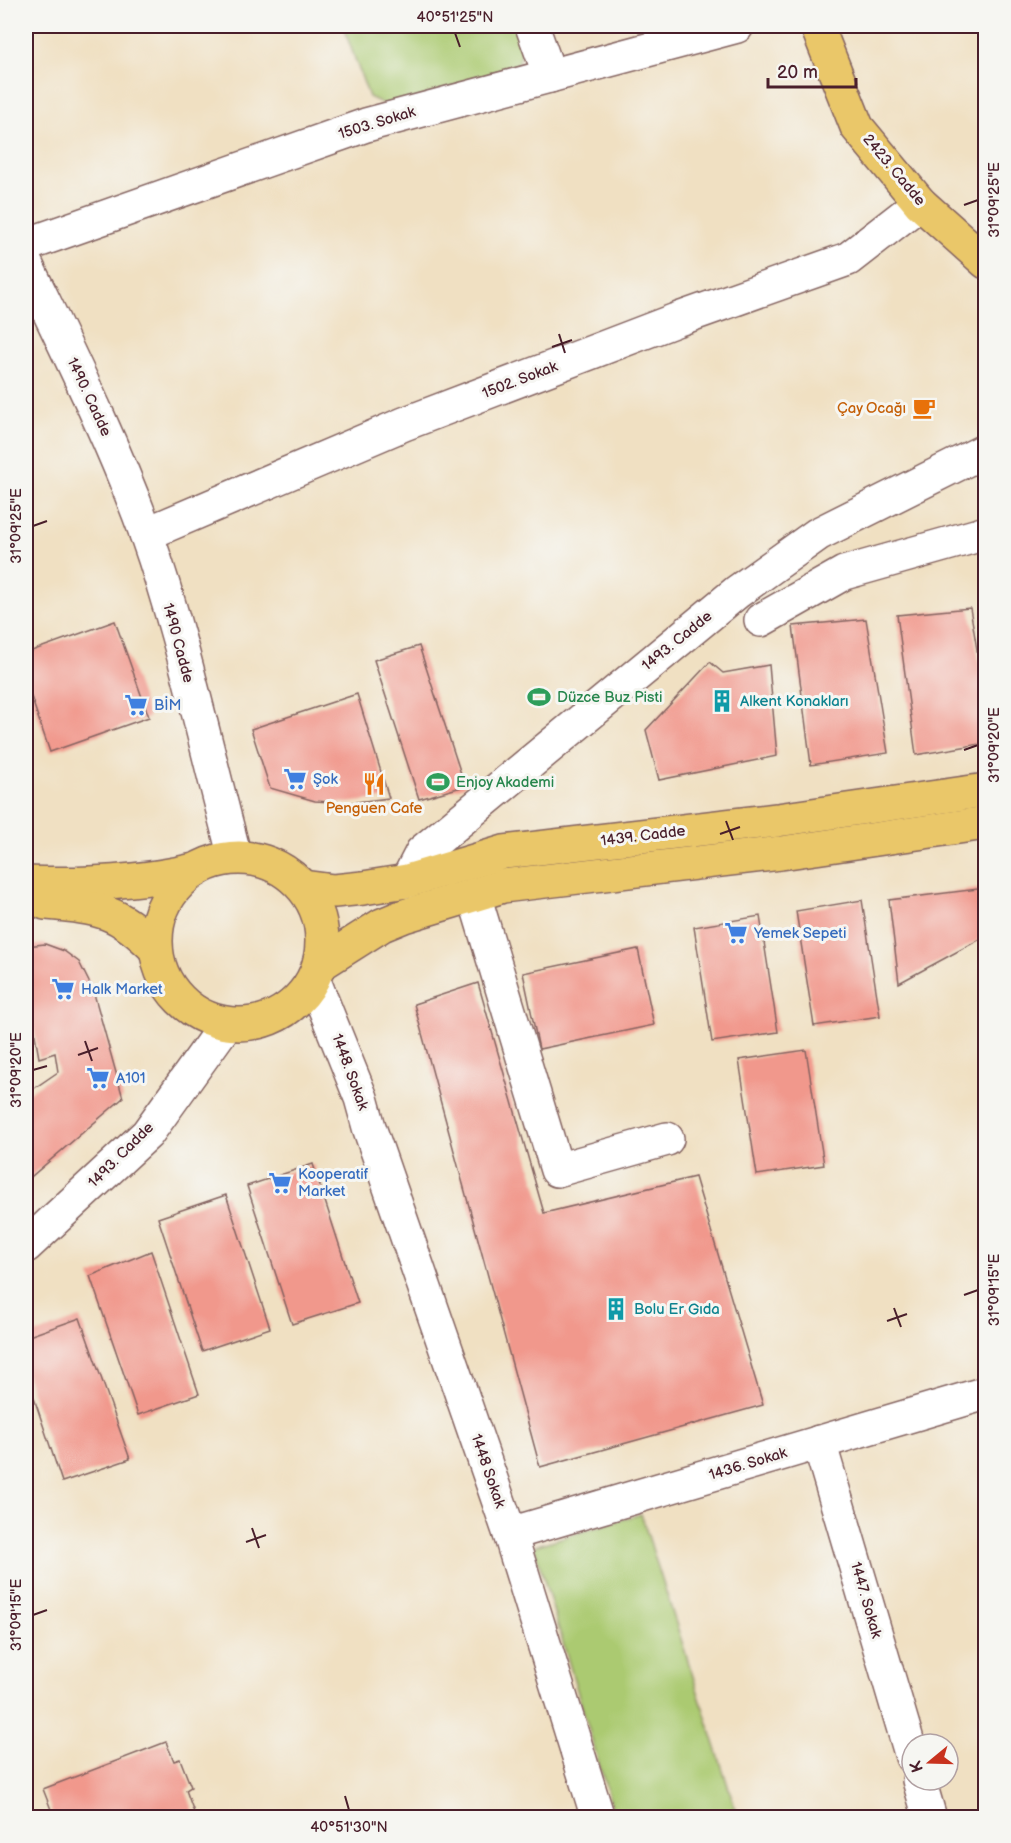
<svg xmlns="http://www.w3.org/2000/svg" width="1011" height="1843" font-family="'Balsamiq Sans',sans-serif">
	<rect width="100%" height="100%" fill="#f6f6f2"/>
	<filter id="ink" filterUnits="userSpaceOnUse"><feTurbulence type="fractalNoise" baseFrequency=".0167" numOctaves="2"/><feDisplacementMap in="SourceGraphic" scale="12" xChannelSelector="R" yChannelSelector="G"/><feConvolveMatrix kernelMatrix="1 2 1 2 8 2 1 2 1" color-interpolation-filters="sRGB"/></filter>
	<filter id="wash" filterUnits="userSpaceOnUse"><feTurbulence type="fractalNoise" baseFrequency=".008" numOctaves="4" result="noise"/><feDisplacementMap in="SourceGraphic" scale="24" xChannelSelector="R" yChannelSelector="G"/><feGaussianBlur stdDeviation="1.35" result="paint"/><feColorMatrix in="noise" values="0 0 0 0 0 0 0 0 0 0 0 0 0 0 0 0 0 1.4 0 .05"/><feComposite in="paint" operator="in"/></filter>
	<g filter="url(#wash)">
		<rect width="100%" height="100%" fill="#f0e0c2"/>
		<!-- green -->
		<g fill="#abca71" stroke="#7a744e" stroke-width="1.5">
			<path d="M343,26H517L524,47L517,66L390,107L369,97Z"/>
			<path d="M641,1514L738,1817H615L534,1546Z"/>
		</g>
		<g id="blocks">
			<!-- building -->
			<g fill="#f1988c">
				<path d="M970,608L986,703V743L916,755L897,615Z"/>
				<path d="M866,619L888,753L811,765L793,626Z"/>
				<path d="M115,621L149,717L50,752L26,682V653Z"/>
				<path d="M419,646L465,786L419,799L374,660Z"/>
				<path d="M710,662L723,673L769,665L777,756L659,780L646,730Z"/>
				<path d="M357,694L389,798L348,803L315,801L270,788L251,729Z"/>
				<path d="M986,888V936L899,983L889,900Z"/>
				<path d="M862,900L880,1016L814,1026L796,911Z"/>
				<path d="M760,916L778,1032L712,1042L694,927Z"/>
				<path d="M45,944L64,951L79,962L93,990L123,1098L26,1181V1094L58,1072L55,1053L39,1058L32,1018L26,1019V946Z"/>
				<path d="M638,949L654,1025L539,1049L523,973Z"/>
				<path d="M478,983L544,1213L695,1177L763,1405L540,1467L414,1004Z"/>
				<path d="M806,1050L824,1165L757,1175L739,1060Z"/>
				<path d="M313,1164L358,1303L292,1324L247,1186Z"/>
				<path d="M226,1195L270,1328L202,1351L158,1218Z"/>
				<path d="M151,1251L199,1394L138,1415L90,1276Z"/>
				<path d="M80,1318L130,1459L62,1482L26,1374V1337Z"/>
				<path d="M166,1742L174,1761L180,1759L191,1787L186,1790L196,1818H46L45,1815L52,1812L43,1789Z"/>
			</g>
		</g>
	</g>
	<g filter="url(#ink)">
		<use href="#blocks" fill-opacity="0" stroke="#846360" stroke-width="1.5"/>
		<g fill="none" stroke-linecap="round" stroke-linejoin="round">
			<!-- minor casing -->
			<g stroke="#846360" stroke-width="36">
				<g id="minor">
					<path d="M532,26L550,76"/>
					<path d="M26,245L366,125L737,26"/>
					<path d="M26,264C68,352 112,440 146,533C183,638 206,749 235,857"/>
					<path d="M146,534L404,424L676,320L848,259L920,203"/>
					<path d="M761,620L844,573L986,533"/>
					<path d="M407,881L422,852L737,592L818,534L986,450"/>
					<path d="M474,895L557,1170L667,1139"/>
					<path d="M314,981L361,1098L369,1127L510,1534L598,1818"/>
					<path d="M26,1246L147,1134L226,1024"/>
					<path d="M819,1442L912,1757"/>
					<path d="M510,1534L986,1393"/>
					<path d="M919,1780L930,1818"/>
				</g>
			</g>
			<!-- major casing -->
			<g stroke="#846360" stroke-width="36">
				<g id="major">
					<path d="M817,26L857,127L920,203L986,262"/>
					<circle cx="239" cy="941" r="83"/>
					<path d="M303,887L334,891L363,888L407,881L504,852L777,820L986,790"/>
					<path d="M319,965L382,925L404,916L503,886L781,853L986,823"/>
				</g>
			</g>
			<!-- highway casing -->
			<g stroke="#846360" stroke-width="36">
				<g id="highway">
					<path d="M26,883C83,885 138,883 194,870"/>
					<path d="M45,903C100,908 116,909 156,949"/>
				</g>
			</g>
			<!-- minor -->
			<use href="#minor" stroke="#fff" stroke-width="33"/>
			<!-- major -->
			<use href="#major" stroke="#eac769" stroke-width="33"/>
			<!-- highway -->
			<use href="#highway" stroke="#eac769" stroke-width="33"/>
		</g>
	</g>
	<!-- ticks -->
	<path fill="none" stroke="#4a1f2b" stroke-width="2" d="M455,33L460,47M964,205L978,200M559,334L565,353M552,347L572,340M33,526L47,521M964,750L978,745M726,821L733,840M720,834L740,827M85,1041L92,1061M78,1055L98,1048M33,1070L47,1066M964,1295L978,1290M894,1308L901,1327M887,1321L907,1314M252,1528L259,1548M246,1542L266,1535M33,1615L47,1610M345,1796L349,1810"/>
	<!-- icons -->
	<defs>
		<g id="cafe-bare" transform="scale(1.8)"><path d="M-5.5-4.5H6V0H3Q3 3.5 0 3.5H-2.5Q-5.5 3.5-5.5 0ZM3-3.2v2h1.7v-2ZM-6 4.5H4V6H-6Z" fill="#e8710a" stroke="#f6f6f2" stroke-width="2.5" paint-order="stroke"/></g>
		<g id="stadium-bare" transform="scale(1.8)"><path d="M0-5a6.5 5 0 1 0 0 10a6.5 5 0 1 0 0-10ZM-3.5-1.8h7v3.6h-7Z" fill="#2e9e5b" stroke="#f6f6f2" stroke-width="2.5" paint-order="stroke"/></g>
		<g id="building-bare" transform="scale(1.8)"><path d="M-4-6H4V6H1V3H-1V6H-4ZM-2.5-4.3h1.7v1.8h-1.7ZM.8-4.3h1.7v1.8H.8ZM-2.5-1h1.7V.8h-1.7ZM.8-1h1.7V.8H.8Z" fill="#0f9aa8" stroke="#f6f6f2" stroke-width="2.5" paint-order="stroke"/></g>
		<g id="supermarket-bare" transform="scale(1.8)"><path d="M-6-5.5h2.5l.6 2H6L4.5 2H-2.5L-4.4-4H-6ZM-1.5 3.2a1.3 1.3 0 1 0 .1 0ZM3 3.2a1.3 1.3 0 1 0 .1 0Z" fill="#3f7fe0" stroke="#f6f6f2" stroke-width="2.5" paint-order="stroke"/></g>
		<g id="restaurant-bare" transform="scale(1.8)"><path d="M-5-6h1v4h1v-4h1v4h1v-4h1v5L-1.5 .5V6h-2V.5L-5-1ZM5-6V6H3V1.5H1.5Q1.5-4 5-6Z" fill="#e8710a" stroke="#f6f6f2" stroke-width="2.5" paint-order="stroke"/></g>
	</defs>
	<g fill-rule="evenodd">
		<use href="#cafe-bare" x="924" y="408"/>
		<use href="#stadium-bare" x="539" y="697"/>
		<use href="#building-bare" x="722" y="701"/>
		<use href="#supermarket-bare" x="136" y="705"/>
		<use href="#supermarket-bare" x="295" y="779"/>
		<use href="#stadium-bare" x="438" y="782"/>
		<use href="#restaurant-bare" x="374" y="784"/>
		<use href="#supermarket-bare" x="736" y="933"/>
		<use href="#supermarket-bare" x="63" y="989"/>
		<use href="#supermarket-bare" x="98" y="1078"/>
		<use href="#supermarket-bare" x="280" y="1183"/>
		<use href="#building-bare" x="616" y="1309"/>
	</g>
	<g text-anchor="middle" dominant-baseline="central" stroke-width="6" stroke-linejoin="round" paint-order="stroke">
		<!-- street labels -->
		<g font-size="15" fill="#4a1f2b" stroke="#f6f6f2">
			<text transform="translate(377 123) rotate(-17)">1503. Sokak</text>
			<text transform="translate(894 170) rotate(50)">2423. Cadde</text>
			<text transform="translate(520 380) rotate(-21)">1502. Sokak</text>
			<text transform="translate(89 397) rotate(65)">1490. Cadde</text>
			<text transform="translate(677 641) rotate(-39)">1493. Cadde</text>
			<text transform="translate(178 643) rotate(75)">1490 Cadde</text>
			<text transform="translate(643 836) rotate(-7)">1439. Cadde</text>
			<text transform="translate(350 1072) rotate(70)">1448. Sokak</text>
			<text transform="translate(121 1155) rotate(-45)">1493. Cadde</text>
			<text transform="translate(748 1464) rotate(-17)">1436. Sokak</text>
			<text transform="translate(488 1471) rotate(71)">1448 Sokak</text>
			<text transform="translate(866 1600) rotate(74)">1447. Sokak</text>
		</g>
		<!-- food labels -->
		<g font-size="15" fill="#c56008" stroke="#f6f6f2" text-anchor="end">
			<text x="906" y="408">Çay Ocağı</text>
			<text x="374" y="808" text-anchor="middle">Penguen Cafe</text>
		</g>
		<!-- leisure labels -->
		<g font-size="15" fill="#27864d" stroke="#f6f6f2" text-anchor="start">
			<text x="557" y="697">Düzce Buz Pisti</text>
			<text x="456" y="782">Enjoy Akademi</text>
		</g>
		<!-- culture labels -->
		<g font-size="15" fill="#0d838f" stroke="#f6f6f2" text-anchor="start">
			<text x="740" y="701">Alkent Konakları</text>
			<text x="634" y="1309">Bolu Er Gıda</text>
		</g>
		<!-- shop labels -->
		<g font-size="15" fill="#366cbe" stroke="#f6f6f2" text-anchor="start">
			<text x="154" y="705">BİM</text>
			<text x="313" y="779">Şok</text>
			<text x="754" y="933">Yemek Sepeti</text>
			<text x="81" y="989">Halk Market</text>
			<text x="116" y="1078">A101</text>
			<text x="298" y="1174">Kooperatif<tspan x="298" dy="17">Market</tspan></text>
		</g>
	</g>
	<!-- margin -->
	<rect width="1011" height="1843" fill="none" stroke="#f6f6f2" stroke-width="66"/>
	<!-- north arrow -->
	<g transform="translate(930 1762) rotate(251)"><circle r="28" fill="#f6f6f2" stroke="#b1a0a2" stroke-width="1.5"/>
	<path d="M0-4.5L10 22L0 15L-10 22Z" fill="#c8321e"/>
	<text y="-9" font-size="16" font-weight="bold" text-anchor="middle" fill="#4a1f2b">K</text>
	</g>
	<!-- scale -->
	<path d="M768 78v9h88v-9" fill="none" stroke="#4a1f2b" stroke-width="3"/>
	<text x="777" y="78" font-size="18" fill="#4a1f2b" stroke="#f6f6f2" stroke-width="4.5" paint-order="stroke">20 m</text>
	<rect x="33" y="33" width="945" height="1777" fill="none" stroke="#4a1f2b" stroke-width="2"/>
	<g font-size="15" text-anchor="middle" fill="#4a1f2b">
		<text x="455" y="22">40°51'25"N</text>
		<text transform="translate(994 200) rotate(-90)" y="5">31°09'25"E</text>
		<text transform="translate(16 526) rotate(-90)" y="5">31°09'25"E</text>
		<text transform="translate(994 745) rotate(-90)" y="5">31°09'20"E</text>
		<text transform="translate(16 1070) rotate(-90)" y="5">31°09'20"E</text>
		<text transform="translate(994 1290) rotate(-90)" y="5">31°09'15"E</text>
		<text transform="translate(16 1615) rotate(-90)" y="5">31°09'15"E</text>
		<text x="349" y="1832">40°51'30"N</text>
	</g>
</svg>
